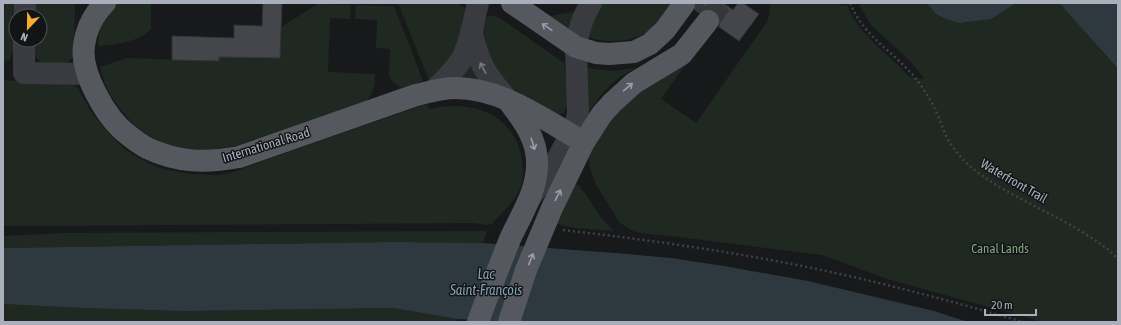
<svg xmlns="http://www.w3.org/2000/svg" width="1121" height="325" font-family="'Asap Condensed',sans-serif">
	<rect width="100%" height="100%" fill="#18191b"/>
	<!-- green -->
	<g fill="#202921">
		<path d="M5,3H16L15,47L10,59L3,62Z"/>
		<path d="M32,3H75L74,52L72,58L66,65C42,64 35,66 32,40H40V16H32Z"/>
		<path d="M116,3H151V29C136,43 118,44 98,46C99,27 101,16 116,3Z"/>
		<path d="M398,3L458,4L463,7L467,13L460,44L437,75L429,80Z"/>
		<path d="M600,3H675C668,11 661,19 653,27C635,44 607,43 585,37Z"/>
		<path d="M770,3H840L842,6L847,5C861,39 887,51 909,77L925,79L909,60L871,25L858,3H927L936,14L966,23L981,20H985L1016,3H1060L1118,70V322H1043L887,279L822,255L671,236L640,233L633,231L620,223L595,183L589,165V155L606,125L629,99L692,55L661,99L696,123L767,22L769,16Z"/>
		<path d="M318,4L351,5L350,19L330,18L328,72L375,74C375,85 374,95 364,102L238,145C226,147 214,150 202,150C167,150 138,134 118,106C113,99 108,92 105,84C103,79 102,72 100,67L127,58L219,61V50L234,57L280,58L281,27Z"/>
		<path d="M356,5L394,6L423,81L401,88C396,85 391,82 389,75L390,49L376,48L377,20L355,19Z"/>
		<path d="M578,11L569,29L551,16Z"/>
		<path d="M490,15L500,18L564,63C566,72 569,97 567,106C566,110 563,113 559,115L507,86L492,71L480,24L483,20Z"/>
		<path d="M472,59L482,80L460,77Z"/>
		<path d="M586,68L613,71L635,68C613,79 603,92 589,111Z"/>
		<path d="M3,80L74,85L78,89L92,113L110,135L127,151L150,164L164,169L191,174L219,175L233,172L311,144L427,104L429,109C468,100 511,111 521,155C523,165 524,176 521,186C516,201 502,212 492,224L487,225L474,223L3,226Z"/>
		<path d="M573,184L579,185L603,220L614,231L574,228L554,223Z"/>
		<path d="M487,231L483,243L392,242L3,248V236L66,233Z"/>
		<path d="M3,304L81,308L184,311L393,308L458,319L457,322H3Z"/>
	</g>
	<!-- water -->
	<g fill="#2e393f">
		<path d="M927,3H1016L991,19L960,23L946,19L936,14Z"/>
		<path d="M1060,3H1118V69L1063,7Z"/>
		<path d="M392,242L483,243L615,253L671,258L724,266L808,281L934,311L968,322H508L458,319L393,308L184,311L81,308L3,304V248Z"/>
	</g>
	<!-- building -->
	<g fill="#44464b" stroke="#323337">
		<path d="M263,3H282L280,58L219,57V61L172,60V36L234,38V25L262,26Z"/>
		<path d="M696,3H723L733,10L738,3H743L759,14L739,41L719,27L720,22V17L716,11L709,9H704L699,13L695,10Z"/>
	</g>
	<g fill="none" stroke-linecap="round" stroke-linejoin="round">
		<!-- major-tunnel -->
		<g stroke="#35373b" stroke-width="22" stroke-dasharray="22 11" stroke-linecap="butt">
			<path d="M696,10L701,3"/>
			<path d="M708,21L721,3"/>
		</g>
		<!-- path -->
		<g stroke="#3f4247" stroke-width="2.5" stroke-dasharray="2 3" stroke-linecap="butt">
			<path d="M850,3C865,39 894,51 917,80C925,91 933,103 938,116C942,124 944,134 949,141C959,158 973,170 990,181C1021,201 1056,215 1087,235C1099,243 1110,249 1118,260"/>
			<path d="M563,230C642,239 720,250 797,265C873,280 948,300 1023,322"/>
		</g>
		<!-- minor -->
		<g stroke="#393b40" stroke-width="22">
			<path d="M25,16V3"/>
			<path d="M471,31C479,63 485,74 507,99"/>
			<path d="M24,40V73L87,74"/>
			<path d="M434,90C444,81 454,71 461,60C471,43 473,22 478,3"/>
			<path d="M530,198L556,162L576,123L578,113L576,47C578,31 583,16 591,3"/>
		</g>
		<!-- major -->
		<g stroke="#55585f" stroke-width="22">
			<path d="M105,3C93,15 86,29 84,46C80,72 106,118 127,134C133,139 140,144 147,148C179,163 205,163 239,157L416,95C429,92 442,88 455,88C503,88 544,120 584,142"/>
			<path d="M512,3L576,47L596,53L609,54L634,52L650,44L665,30L684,4"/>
			<path d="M478,322C488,294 499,267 510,239C521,215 538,190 537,162C537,139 523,120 509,102"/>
			<path d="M509,322L526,270L552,208L584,142L602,114L612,103L634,83L682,54L708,21"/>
		</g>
	</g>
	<!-- one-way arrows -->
	<defs><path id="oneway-shaft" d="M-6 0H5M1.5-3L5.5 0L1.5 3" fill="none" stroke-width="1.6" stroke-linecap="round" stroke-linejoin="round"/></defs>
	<g stroke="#999ea9">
		<use href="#oneway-shaft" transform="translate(547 27) rotate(-146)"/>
		<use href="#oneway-shaft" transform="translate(628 87) rotate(-40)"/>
		<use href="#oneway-shaft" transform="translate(533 144) rotate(73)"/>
		<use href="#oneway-shaft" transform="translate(558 195) rotate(-63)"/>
		<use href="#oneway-shaft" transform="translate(531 259) rotate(-68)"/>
	</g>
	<use stroke="#777b84" href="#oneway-shaft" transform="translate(483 68) rotate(-118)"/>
	<g text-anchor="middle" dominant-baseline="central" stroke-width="3" stroke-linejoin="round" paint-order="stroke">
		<!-- street labels -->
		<g font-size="13" fill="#aab0bb" stroke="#131416">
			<text transform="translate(266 145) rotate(-17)">International Road</text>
			<text transform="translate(1014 181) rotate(30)">Waterfront Trail</text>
		</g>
		<!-- park labels -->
		<g font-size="13" fill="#81a681" stroke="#131416">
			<text x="1000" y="248">Canal Lands</text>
		</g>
		<!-- water labels -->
		<g font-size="14" font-style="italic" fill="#81a0b6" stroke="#131416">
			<text x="486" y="274">Lac<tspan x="486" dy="16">Saint-François</tspan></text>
		</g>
	</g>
	<!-- border -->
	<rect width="1121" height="325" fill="none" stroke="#aab0bb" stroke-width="8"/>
	<!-- north arrow -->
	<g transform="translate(28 28) rotate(202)"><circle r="19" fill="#131416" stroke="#4f5258"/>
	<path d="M0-3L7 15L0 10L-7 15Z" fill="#f7ac34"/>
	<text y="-6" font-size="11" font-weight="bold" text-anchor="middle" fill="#aab0bb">N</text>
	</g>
	<!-- scale -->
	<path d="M985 309v6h51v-6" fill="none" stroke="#aab0bb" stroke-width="2"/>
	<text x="991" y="309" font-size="12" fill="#aab0bb" stroke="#131416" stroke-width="3" paint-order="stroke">20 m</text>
</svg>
